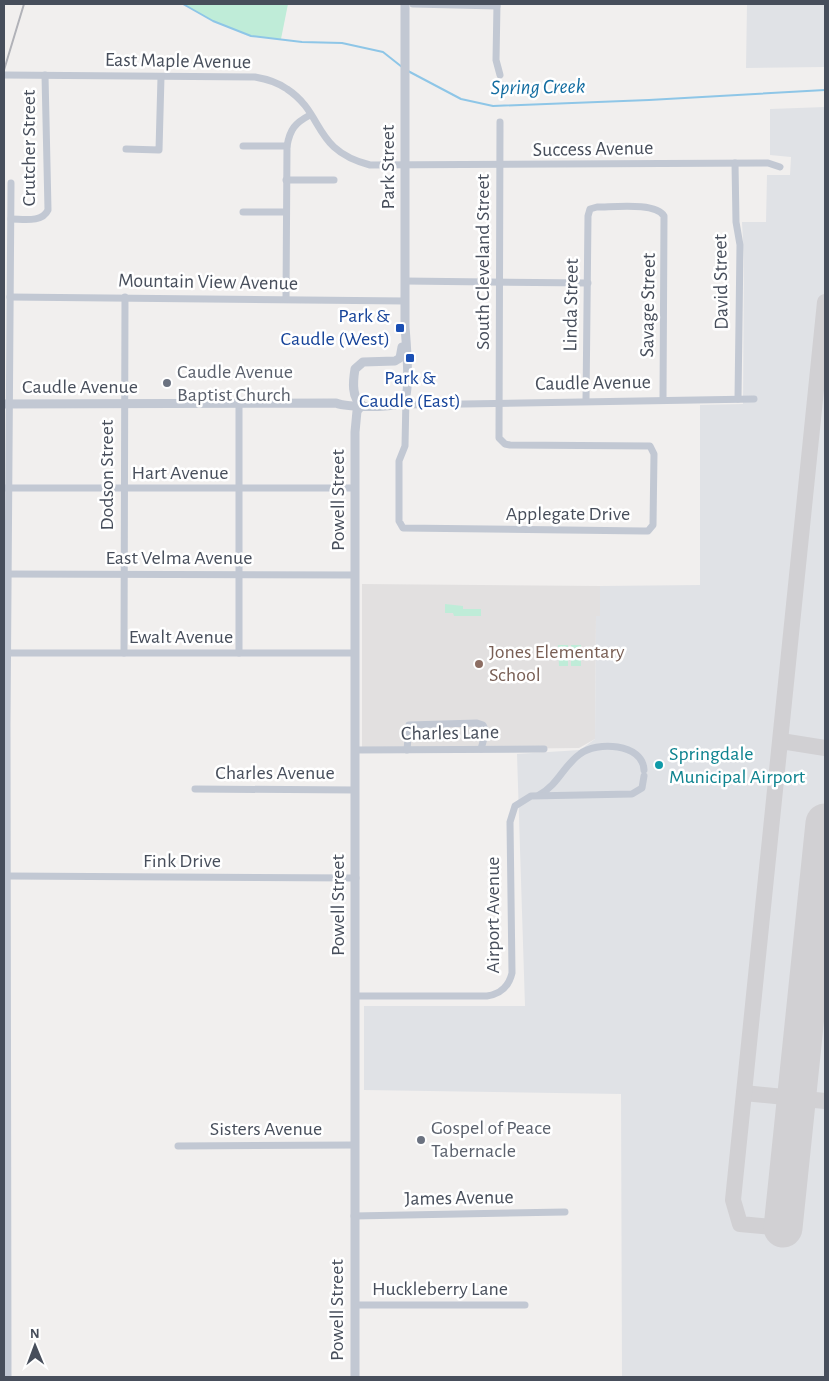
<svg xmlns="http://www.w3.org/2000/svg" width="829" height="1381" font-family="'Alegreya Sans',sans-serif">
	<rect width="100%" height="100%" fill="#f1efee"/>
	<!-- education -->
	<path fill="#e2e0e0" d="M362,584L600,586V616L596,617L595,739L579,748L362,750Z"/>
	<!-- airport -->
	<g fill="#e0e2e6">
		<path d="M747,4H825V84L824,67L746,68Z"/>
		<path d="M825,107V1377H622L621,1094L364,1090V1006H525L517,754L580,750L595,739L596,616H600V586L700,585V405L743,404L744,259L742,222H766L767,175H790L791,157L770,155V109Z"/>
	</g>
	<!-- green -->
	<g fill="#bfecd8">
		<path d="M183,4H288L281,39L251,36L213,21Z"/>
		<path d="M445,604L463,606V609H481V616H454L453,613H445Z"/>
		<path d="M558,645H568V666H559Z"/>
		<rect x="571" y="645" width="10" height="21"/>
	</g>
	<g fill="none" stroke-linecap="round" stroke-linejoin="round">
		<!-- stream -->
		<g stroke="#8ec6e7" stroke-width="2">
			<path d="M183,4L213,21L251,36L302,42L342,43L383,52L402,67"/>
			<path d="M408,71L461,99L493,106L649,100L825,90"/>
		</g>
		<!-- taxiway -->
		<g stroke="#d1d0d3" stroke-width="16">
			<path d="M781,741L825,748"/>
			<path d="M744,1093L825,1101"/>
			<path d="M783,1228L740,1224L733,1200L825,302"/>
		</g>
		<!-- runway -->
		<path stroke="#d1d0d3" stroke-width="39" d="M783,1228L825,823"/>
		<!-- minor -->
		<g stroke="#c2c8d3" stroke-width="7">
			<path d="M413,4L497,6"/>
			<path d="M497,4L496,60L500,75"/>
			<path d="M4,75L255,77C267,79 277,82 287,89C325,114 312,150 370,165L768,163L780,167"/>
			<path d="M243,146H287"/>
			<path d="M126,149L159,150L161,77"/>
			<path d="M735,163L736,222L740,245L738,399"/>
			<path d="M286,180H334"/>
			<path d="M243,212H286"/>
			<path d="M11,219C23,219 42,223 48,210L45,75"/>
			<path d="M405,281L588,283"/>
			<path d="M10,297L405,301"/>
			<path d="M286,299L287,146C290,129 295,123 310,115"/>
			<path d="M406,397L405,446L399,461V521L403,528L644,531H648L653,525L654,454L650,446L510,445L505,444L499,438L500,122"/>
			<path d="M586,401L588,216L590,209L597,207C614,207 656,202 664,216L663,399"/>
			<path d="M239,404V653"/>
			<path d="M402,405L754,399"/>
			<path d="M4,488H355"/>
			<path d="M4,574L355,575"/>
			<path d="M7,653H355"/>
			<path d="M124,653L125,297"/>
			<path d="M355,750L544,749"/>
			<path d="M407,750L409,725L477,723L483,725L486,731L481,749"/>
			<path d="M195,789L355,790"/>
			<path d="M539,795C559,784 563,766 580,754C596,741 643,743 644,770"/>
			<path d="M8,876L356,878"/>
			<path d="M355,996H487C501,994 509,986 512,973L510,822L515,806L531,796L632,794L642,788L644,776"/>
			<path d="M178,1146L354,1145"/>
			<path d="M354,1216L565,1212"/>
			<path d="M355,1305H525"/>
			<path d="M8,1377L7,725L11,183"/>
		</g>
		<!-- tertiary -->
		<g stroke="#c2c8d3" stroke-width="9">
			<path d="M4,404L336,403C346,407 398,409 404,401C411,392 406,340 405,327V4"/>
			<path d="M362,405C351,398 353,381 355,369L363,362L395,361L400,358L402,347"/>
			<path d="M355,1377V432L357,411L362,405"/>
		</g>
		<!-- rail -->
		<path stroke="#b1b2b8" stroke-width="2" d="M4,70L24,4"/>
	</g>
	<!-- markers -->
	<g fill="#1a4fb4" stroke="#fff" stroke-width="2">
		<rect x="395" y="323" width="10" height="10" rx="2.5"/>
		<rect x="405" y="353" width="10" height="10" rx="2.5"/>
	</g>
	<g fill="#6b7280" stroke="#fff" stroke-width="2">
		<circle cx="167" cy="383" r="5"/>
		<circle cx="421" cy="1140" r="5"/>
	</g>
	<circle fill="#8d6e63" stroke="#fff" stroke-width="2" cx="479" cy="664" r="5"/>
	<circle fill="#0f9aa8" stroke="#fff" stroke-width="2" cx="659" cy="765" r="5"/>
	<g text-anchor="middle" dominant-baseline="central" stroke-width="5" stroke-linejoin="round" paint-order="stroke">
		<!-- street labels -->
		<g font-size="20" fill="#474e5b" stroke="#fff">
			<text transform="translate(178 61) rotate(1)">East Maple Avenue</text>
			<text transform="translate(29 148) rotate(-90)">Crutcher Street</text>
			<text transform="translate(593 149) rotate(-1)">Success Avenue</text>
			<text transform="translate(388 167) rotate(-90)">Park Street</text>
			<text transform="translate(483 262) rotate(-90)">South Cleveland Street</text>
			<text transform="translate(208 282) rotate(1)">Mountain View Avenue</text>
			<text transform="translate(721 282) rotate(-91)">David Street</text>
			<text transform="translate(571 305) rotate(-89)">Linda Street</text>
			<text transform="translate(648 305) rotate(-89)">Savage Street</text>
			<text transform="translate(593 383) rotate(-1)">Caudle Avenue</text>
			<text x="80" y="387">Caudle Avenue</text>
			<text x="180" y="473">Hart Avenue</text>
			<text transform="translate(107 475) rotate(-90)">Dodson Street</text>
			<text transform="translate(338 500) rotate(-90)">Powell Street</text>
			<text x="568" y="514">Applegate Drive</text>
			<text x="179" y="558">East Velma Avenue</text>
			<text x="181" y="637">Ewalt Avenue</text>
			<text transform="translate(450 733) rotate(-1)">Charles Lane</text>
			<text x="275" y="773">Charles Avenue</text>
			<text x="182" y="861">Fink Drive</text>
			<text transform="translate(338 905) rotate(-90)">Powell Street</text>
			<text transform="translate(493 915) rotate(-90)">Airport Avenue</text>
			<text x="266" y="1129">Sisters Avenue</text>
			<text transform="translate(459 1198) rotate(-1)">James Avenue</text>
			<text x="440" y="1289">Huckleberry Lane</text>
			<text transform="translate(337 1310) rotate(-90)">Powell Street</text>
		</g>
		<!-- transit labels -->
		<g font-size="20" fill="#164399" stroke="#fff" text-anchor="end">
			<text x="390" y="316">Park &amp;<tspan x="390" dy="23">Caudle (West)</tspan></text>
			<text x="410" y="378" text-anchor="middle">Park &amp;<tspan x="410" dy="23">Caudle (East)</tspan></text>
		</g>
		<!-- worship labels -->
		<g font-size="20" fill="#5b616d" stroke="#fff" text-anchor="start">
			<text x="177" y="372">Caudle Avenue<tspan x="177" dy="23">Baptist Church</tspan></text>
			<text x="431" y="1128">Gospel of Peace<tspan x="431" dy="23">Tabernacle</tspan></text>
		</g>
		<!-- education labels -->
		<g font-size="20" fill="#785e54" stroke="#fff" text-anchor="start">
			<text x="489" y="652">Jones Elementary<tspan x="489" dy="23">School</tspan></text>
		</g>
		<!-- culture labels -->
		<g font-size="20" fill="#0d838f" stroke="#fff" text-anchor="start">
			<text x="669" y="754">Springdale<tspan x="669" dy="23">Municipal Airport</tspan></text>
		</g>
		<!-- water labels -->
		<g font-size="21" font-style="italic" fill="#136da1" stroke="#fff">
			<text transform="translate(538 87) rotate(-1)">Spring Creek</text>
		</g>
	</g>
	<!-- border -->
	<rect width="829" height="1381" fill="none" stroke="#474e5b" stroke-width="10"/>
	<!-- north arrow -->
	<g transform="translate(35 1346) rotate(359)" stroke="#ffffff" stroke-width="4" paint-order="stroke">
	<path d="M0-4L9 19L0 12L-9 19Z" fill="#474e5b"/>
	<text y="-8" font-size="14" font-weight="bold" text-anchor="middle" fill="#474e5b">N</text>
	</g>
</svg>
